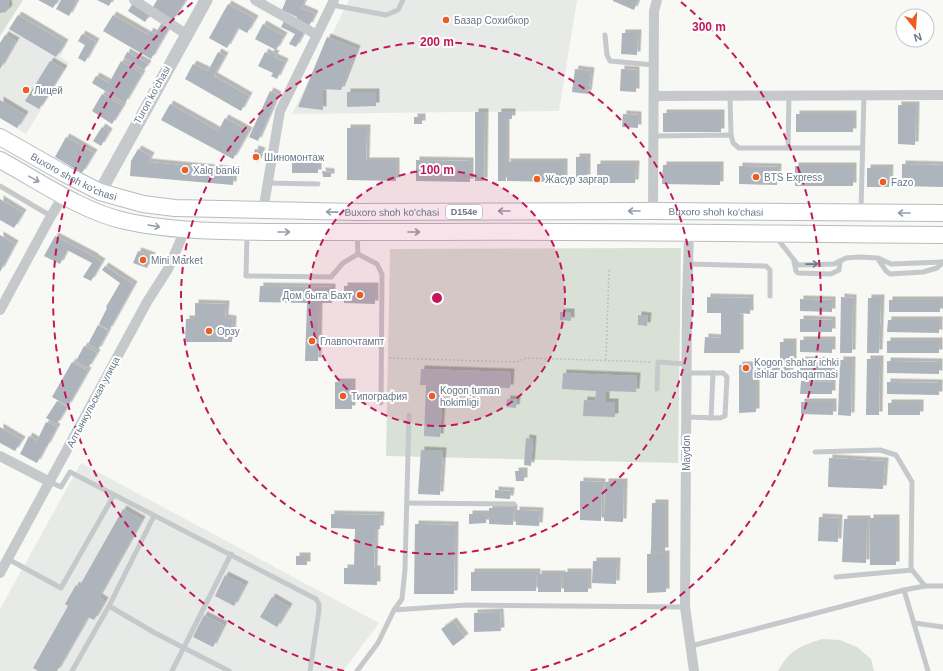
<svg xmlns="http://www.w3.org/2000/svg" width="943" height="671" font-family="Arial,sans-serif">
	<defs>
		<filter id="shadow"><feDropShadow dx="3.5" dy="-3.5" stdDeviation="0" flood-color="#0004"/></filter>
	</defs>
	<rect width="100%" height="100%" fill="#f8f8f5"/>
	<!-- built -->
	<g fill="#e8eae8">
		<path d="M349,0H577L559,111L292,114Z"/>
		<path d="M18,15L67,44L60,57L69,62L26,134L0,118V45Z"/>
		<path d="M81,463L379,623L343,671H0V609Z"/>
	</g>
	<!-- green -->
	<g fill="#d9e0d6">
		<path d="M0,0H23L0,36Z"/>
		<path d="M681,248L678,463L386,456L390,249Z"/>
		<path d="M822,639L840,640L857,647L871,659L874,671H778C788,651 802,645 822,639Z"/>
	</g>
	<!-- building -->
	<g fill="#adb4bb" filter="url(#shadow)">
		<path d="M0,0H10L8,4L9,8L6,12L0,13Z"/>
		<path d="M38,0H58L53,8Z"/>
		<path d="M61,0H75L77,1L69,16L56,9Z"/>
		<path d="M97,0H112L109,6Z"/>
		<path d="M157,0H186L173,20L153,7Z"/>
		<path d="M286,0H305L301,8L315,14L309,26L296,20L297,17L282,10Z"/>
		<path d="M613,0H638L634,10L613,1Z"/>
		<path d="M133,3L150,14L145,22L128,11Z"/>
		<path d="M228,4L255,19L247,33L238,28L227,48L209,38Z"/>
		<path d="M18,15L65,43L56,57L9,29Z"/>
		<path d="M113,15L148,35L150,31L155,34L163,21L170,26L151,59L103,31Z"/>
		<path d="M284,21L304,32L296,47L289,44L295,34L281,27Z"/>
		<path d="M263,24L284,36L276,50L255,39Z"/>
		<path d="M622,33H638L637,55L621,54Z"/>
		<path d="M82,34L96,42L85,62L78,58L85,45L78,41Z"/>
		<path d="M5,35L16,41L0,69V43Z"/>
		<path d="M327,37L357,49L341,90L323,89V110L298,107Z"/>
		<path d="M127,52L148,64L144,70L124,58Z"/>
		<path d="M218,52L225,56L214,76L249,96L241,111L185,79L193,64L208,71Z"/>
		<path d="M265,52L270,55L271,52L276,54L274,57L285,62L277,79L271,76L273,73L258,66Z"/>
		<path d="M50,61L64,69L39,109L25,101Z"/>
		<path d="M121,61L142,74L125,103L92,83L96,76L109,83Z"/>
		<path d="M575,69L591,71L588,94L572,92Z"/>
		<path d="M621,69L636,70V92L620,91Z"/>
		<path d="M270,91L278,95L258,141L249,137Z"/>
		<path d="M347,92H376V106L347,107Z"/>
		<path d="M102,94L123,106L112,124L92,111Z"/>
		<path d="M0,100L25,115L17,128L0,118Z"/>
		<path d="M170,104L218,131L225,118L249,131L233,159L161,120Z"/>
		<path d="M898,105H916L915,145L898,144Z"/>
		<path d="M475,112H485L484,181H475Z"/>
		<path d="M498,112H512V119H506V181H498Z"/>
		<rect x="663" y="113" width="58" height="19"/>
		<path d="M623,114L638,115V128L622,127Z"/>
		<rect x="796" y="114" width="57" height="18"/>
		<rect x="414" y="117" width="8" height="7"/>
		<path d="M102,127L109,132L101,146L93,141Z"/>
		<path d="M347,128H367L366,161H396V181L347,180Z"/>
		<path d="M66,137L94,153L82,173L55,157Z"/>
		<path d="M138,149L151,156L148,162L234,170L233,185L130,176L131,161Z"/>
		<path d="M255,149L262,151L258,162L252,160Z"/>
		<rect x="292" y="157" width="26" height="16"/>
		<rect x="576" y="157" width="11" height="21"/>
		<path d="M416,160L470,161V182L416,181Z"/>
		<path d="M507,162H564V182L507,181Z"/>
		<path d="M597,164H636L635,183H597Z"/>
		<path d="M902,164L943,165V187L902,186Z"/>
		<path d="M663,165H720V185L662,184Z"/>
		<path d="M739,166L778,167L777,185L739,184Z"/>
		<rect x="795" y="166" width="58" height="20"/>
		<path d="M867,168H890L889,187H867Z"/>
		<path d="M322,171L331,172V177H323Z"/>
		<path d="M0,199L23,213L14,228L0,220Z"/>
		<path d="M0,235L15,244L0,272Z"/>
		<path d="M55,236L95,257V258L102,262L91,281L83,277L92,263L67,250L60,264L44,256Z"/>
		<path d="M138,251L152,256L147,268L133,263Z"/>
		<path d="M105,266L134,285L109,330L99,324L107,308L106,307L120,283L102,270Z"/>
		<path d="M260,286L332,287V303H319L318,361H305L307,303L259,302Z"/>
		<path d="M344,286H375V304L344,303Z"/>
		<path d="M707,297L750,298V314L740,313V353H704L705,337L721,338V313H707Z"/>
		<path d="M841,297L853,298L852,353H840Z"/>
		<path d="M868,298H881L879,353H867Z"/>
		<path d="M800,299L832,300V312L800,311Z"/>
		<rect x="889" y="300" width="51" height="12"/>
		<path d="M195,303L226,304L225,318L233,319L232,342H185L186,319H195Z"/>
		<path d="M560,312H571V321L560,320Z"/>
		<path d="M638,315L648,316L647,326L638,325Z"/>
		<path d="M800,319L832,320V332H800Z"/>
		<path d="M888,320H939V333L887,332Z"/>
		<path d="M98,325L108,331L98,350L88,344Z"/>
		<path d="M800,340H832V353L800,352Z"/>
		<rect x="887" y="341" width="52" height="12"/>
		<rect x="780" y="342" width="13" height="23"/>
		<path d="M84,346L97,353L88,368L76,361Z"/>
		<path d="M867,359H880L879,415H866Z"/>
		<path d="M800,360L832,361V373L800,372Z"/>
		<path d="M840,360H852L851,416L838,415Z"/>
		<path d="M887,361L939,362V374L887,373Z"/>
		<path d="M72,362L88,371L68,406L52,397Z"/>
		<path d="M739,365H756V412L739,413Z"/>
		<path d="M758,365L790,367V373L757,372Z"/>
		<path d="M421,369L511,372L510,388L438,385V404H442L440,437L424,436L426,385H420Z"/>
		<path d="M563,373L637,376L636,392L606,391V402H615V417L583,416L584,400L595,401L596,391L562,389Z"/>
		<path d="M801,381L832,382V394H800Z"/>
		<rect x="335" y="382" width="17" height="27"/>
		<path d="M887,382L939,383V395L887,394Z"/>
		<path d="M507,399L517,400L516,408L506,407Z"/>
		<path d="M57,401L67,407L57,424L46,418Z"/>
		<path d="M801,402H833V415L801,414Z"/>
		<rect x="888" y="403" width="32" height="12"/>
		<path d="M46,422L57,427L47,446H46L37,463L20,454L29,436L37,441Z"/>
		<path d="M0,427L22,440L15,451L0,443Z"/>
		<path d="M526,438L533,439L531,466L524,465Z"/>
		<path d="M421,450L443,451L440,495L418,494Z"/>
		<path d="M829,458L885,461L883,489L828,487Z"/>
		<path d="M515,471H524V481H516Z"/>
		<path d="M580,481L602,482L601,521L580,520Z"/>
		<path d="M605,482H624L623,522L604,521Z"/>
		<path d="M495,490L511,491L510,499L495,498Z"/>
		<path d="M652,503H665V551H651Z"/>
		<path d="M489,508H514L513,525L489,524Z"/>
		<path d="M123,509L142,520L99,597L105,601L94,620L88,617L57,671H38L33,668L68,606L65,604L76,585L79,587Z"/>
		<path d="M516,510L540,511L539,526L516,525Z"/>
		<path d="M331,514L381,515L380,529H375L374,569H377V585L344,584V568H354L355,529L331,528Z"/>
		<path d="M469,514H486V523L469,524Z"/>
		<path d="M819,517L839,518L838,542L818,541Z"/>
		<rect x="870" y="518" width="26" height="47"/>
		<path d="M844,519H867L866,563L842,562Z"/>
		<path d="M415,524L455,525L454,594H414Z"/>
		<path d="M647,554H666V592L647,593Z"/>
		<rect x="296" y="556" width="11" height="9"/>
		<path d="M593,561H617L616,584L592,583Z"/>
		<path d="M471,572H537L536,591H471Z"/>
		<rect x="564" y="572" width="24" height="20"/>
		<path d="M538,574H562L561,592H538Z"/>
		<path d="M225,575L245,585L234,606L215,596Z"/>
		<path d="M272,597L289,607L277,627L260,617Z"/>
		<path d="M500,612L501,631L474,632V613Z"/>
		<path d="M204,615L224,625L213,647L193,637Z"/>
		<path d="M453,621L465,637L453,646L441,629Z"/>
	</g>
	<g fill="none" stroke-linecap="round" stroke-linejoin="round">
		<!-- primary casing -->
		<g stroke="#b8bcc0" stroke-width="18">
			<g id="primary">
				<path id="s1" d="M0,137L65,174L100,192L143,204L175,208L357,212L653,211L943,213"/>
				<path d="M0,160C39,181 81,211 125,221C174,232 224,231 274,232C328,232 383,232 437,232C606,231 774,234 943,235"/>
			</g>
		</g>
		<!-- path -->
		<g stroke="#bfc1c3" stroke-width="1.5" stroke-dasharray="2 2" stroke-linecap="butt">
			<path d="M389,358L516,362L527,358L652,362"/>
			<path d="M606,360L609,270"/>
		</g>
		<!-- service -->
		<g stroke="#c5c9cc" stroke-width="5">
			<path d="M332,5L386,15L398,10L403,0"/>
			<path d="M605,35L607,55L610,61L654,65"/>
			<path d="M730,96L731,135"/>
			<path d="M654,136L731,135L733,143L739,148H862"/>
			<path d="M788,147L789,95"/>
			<path d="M267,183L318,184"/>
			<path d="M0,186L51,216"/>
			<path d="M861,210L864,95"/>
			<path d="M357,233L358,254"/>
			<path d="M247,235L246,276L331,277L343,263L358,254L377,264L382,274L381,403"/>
			<path d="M776,237L798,265L834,264L846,258L859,257L878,258L891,264L943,262"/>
			<path d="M878,259L886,271L890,274L923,272L937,268L943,262"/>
			<path d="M794,262L796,271L798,273L831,274L839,270L840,261"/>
			<path d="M688,264L766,266L770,270V296"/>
			<path d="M657,389L658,362L686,364"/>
			<path d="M686,417L720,418L725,416L727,377L723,373H686"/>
			<path d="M711,418L713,373"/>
			<path d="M815,452L880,450L896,455L912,482L911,567L912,570L925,586"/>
			<path d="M50,482L61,487L70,472L316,599L319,604V610L310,671"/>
			<path d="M407,503L514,504"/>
			<path d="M8,559L61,588L114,495"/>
			<path d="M836,577L912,570"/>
			<path d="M904,590L925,586H943"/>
			<path d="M109,606L155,633L229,671"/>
			<path d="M394,610L402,599L405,569L409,415"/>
			<path d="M914,623L943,627"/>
			<path d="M691,646L904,590L928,671"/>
			<path d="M72,671L109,606L154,516"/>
			<path d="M172,671L231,554"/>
			<path d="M357,671L378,643L394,610L466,605L685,607"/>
		</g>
		<!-- minor -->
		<g stroke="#c5c9cc" stroke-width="10">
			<path d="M134,0L186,34"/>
			<path d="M255,0L317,35"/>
			<path d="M654,96L943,95"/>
			<path d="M263,211L280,111L334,0"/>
			<path d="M653,211L654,11L657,0"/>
			<path d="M689,234L687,301L685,607L694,671"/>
			<path d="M0,310L51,216L64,195"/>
			<path d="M0,456L50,482"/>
			<path d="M0,573L147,302L168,269L185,230"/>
		</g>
		<!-- tertiary -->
		<path stroke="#c5c9cc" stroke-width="13" d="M100,192L206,0"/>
		<!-- primary -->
		<use href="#primary" stroke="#fff" stroke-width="16"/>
	</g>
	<!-- one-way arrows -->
	<defs><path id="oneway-shaft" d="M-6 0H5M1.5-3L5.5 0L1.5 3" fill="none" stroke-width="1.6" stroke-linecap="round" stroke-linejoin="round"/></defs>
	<g stroke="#949fab">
		<use href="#oneway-shaft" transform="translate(34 179) rotate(29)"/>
		<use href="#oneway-shaft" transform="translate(504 211) rotate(-180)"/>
		<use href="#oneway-shaft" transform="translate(634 211) rotate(180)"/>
		<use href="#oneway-shaft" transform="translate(332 212) rotate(-179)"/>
		<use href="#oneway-shaft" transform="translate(904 213) rotate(-180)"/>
		<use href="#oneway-shaft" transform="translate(154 226) rotate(10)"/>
		<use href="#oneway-shaft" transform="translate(284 232)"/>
		<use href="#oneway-shaft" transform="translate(414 232)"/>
	</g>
	<use stroke="#6b7a8a" href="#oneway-shaft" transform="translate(812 264) rotate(-1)"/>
	<!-- distance rings -->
	<circle cx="437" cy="298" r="128" fill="#c2185b" fill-opacity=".12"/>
	<g fill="none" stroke="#c2185b" stroke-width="2" stroke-dasharray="7 5">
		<circle cx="437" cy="298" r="128"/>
		<circle cx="437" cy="298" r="256"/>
		<path d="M344 671A384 384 0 0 1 193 2M681 2A384 384 0 0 1 530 671"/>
	</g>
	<!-- markers -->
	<g fill="#ea5d23" stroke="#fff" stroke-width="1.5">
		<circle cx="446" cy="20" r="4"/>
		<circle cx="26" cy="90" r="4"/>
		<circle cx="256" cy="157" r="4"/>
		<circle cx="185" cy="170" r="4"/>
		<circle cx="756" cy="177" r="4"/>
		<circle cx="537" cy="179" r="4"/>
		<circle cx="883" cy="182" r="4"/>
		<circle cx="143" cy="260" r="4"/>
		<circle cx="360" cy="295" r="4"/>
		<circle cx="209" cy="331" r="4"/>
		<circle cx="312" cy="341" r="4"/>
		<circle cx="746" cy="368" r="4"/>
		<circle cx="343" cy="396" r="4"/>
		<circle cx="432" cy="396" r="4"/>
	</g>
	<g text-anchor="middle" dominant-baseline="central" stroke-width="4" stroke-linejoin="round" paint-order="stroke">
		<!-- shield labels -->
		<rect fill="#fff" stroke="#949fab" stroke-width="1" x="446" y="205" width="36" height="14" rx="3"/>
		<g font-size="9" font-weight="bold" fill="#667687">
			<text x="464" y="212">D154e</text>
		</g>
		<!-- poi labels -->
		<g font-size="10" fill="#667687" stroke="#fff" text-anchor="start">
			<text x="454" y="20">Базар Сохибкор</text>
			<text x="34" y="90">Лицей</text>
			<text x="264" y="157">Шиномонтаж</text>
			<text x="193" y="170">Xalq banki</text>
			<text x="764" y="177">BTS Express</text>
			<text x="545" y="179">Жасур заргар</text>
			<text x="891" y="182">Fazo</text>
			<text x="151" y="260">Mini Market</text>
			<text x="352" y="295" text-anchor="end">Дом быта Бахт</text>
			<text x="217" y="331">Орзу</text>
			<text x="320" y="341">Главпочтампт</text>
			<text x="754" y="362">Kogon shahar ichki<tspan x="754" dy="12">ishlar boshqarmasi</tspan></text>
			<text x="440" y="390">Kogon tuman<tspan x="440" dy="12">hokimligi</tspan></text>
			<text x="351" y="396">Типография</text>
		</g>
		<!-- street labels -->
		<g font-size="10" fill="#667687" stroke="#fff">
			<text transform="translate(152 95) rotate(-61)">Turon ko'chasi</text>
			<text stroke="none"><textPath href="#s1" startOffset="84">Buxoro shoh ko'chasi</textPath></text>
			<text stroke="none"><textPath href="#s1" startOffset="408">Buxoro shoh ko'chasi</textPath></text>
			<text stroke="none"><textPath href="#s1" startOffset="732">Buxoro shoh ko'chasi</textPath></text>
			<text transform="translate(93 402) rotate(-62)">Алтынкульская улица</text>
			<text transform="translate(686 453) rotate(-90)">Maydon</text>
		</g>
	</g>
	<circle cx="437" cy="298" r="6" fill="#c2185b" stroke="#fff" stroke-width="2"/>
	<g font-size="12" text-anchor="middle" font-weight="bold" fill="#c2185b" stroke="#fff" stroke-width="4" stroke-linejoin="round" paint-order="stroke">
		<text x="709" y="31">300 m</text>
		<text x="437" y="46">200 m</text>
		<text x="437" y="174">100 m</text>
	</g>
	<!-- north arrow -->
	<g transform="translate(915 28) rotate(163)"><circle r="19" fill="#ffffff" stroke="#c2c8cf"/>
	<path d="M0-3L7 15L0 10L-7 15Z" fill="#ea5d23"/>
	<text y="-6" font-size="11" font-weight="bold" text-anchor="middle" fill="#667687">N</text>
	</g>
</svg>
